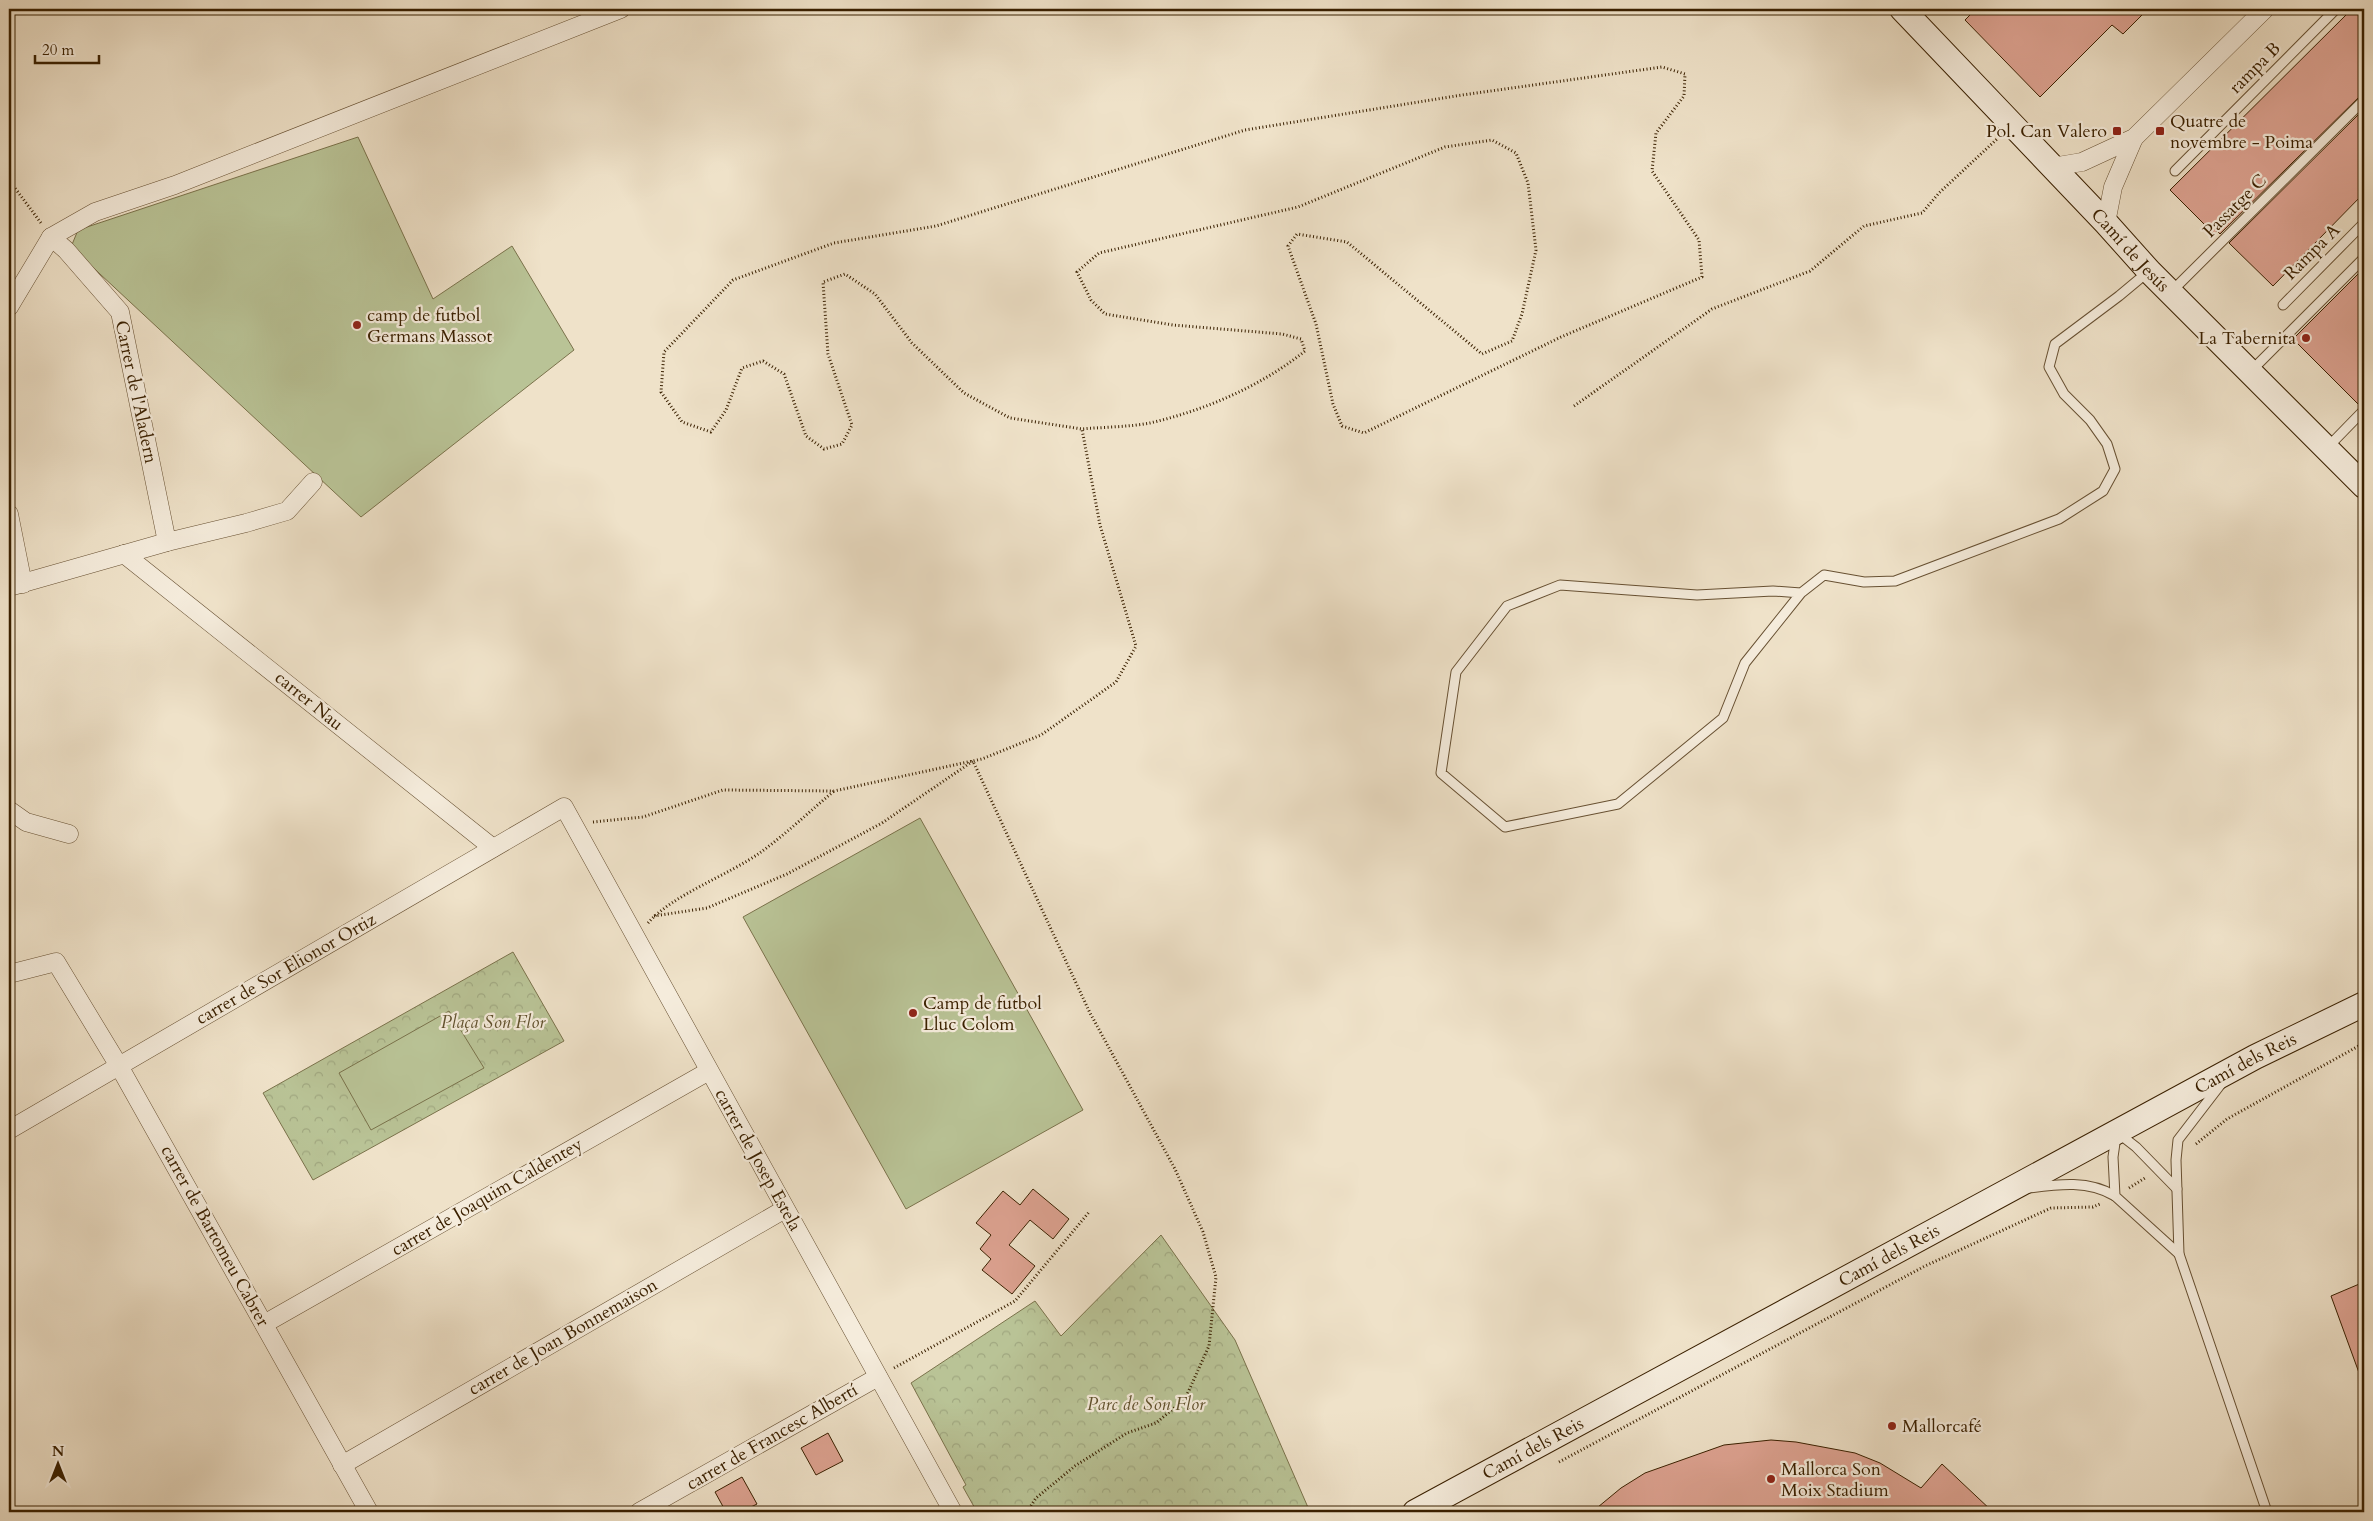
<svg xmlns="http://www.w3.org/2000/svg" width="2373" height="1521" font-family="Cardo,serif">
	<defs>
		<pattern id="park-crowns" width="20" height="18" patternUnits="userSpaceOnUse" patternTransform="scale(1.25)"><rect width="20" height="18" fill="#b9c396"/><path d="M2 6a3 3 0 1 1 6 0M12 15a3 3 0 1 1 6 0" fill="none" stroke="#a0a780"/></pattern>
	</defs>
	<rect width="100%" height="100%" fill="#efe2c9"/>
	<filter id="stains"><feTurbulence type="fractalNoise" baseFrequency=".004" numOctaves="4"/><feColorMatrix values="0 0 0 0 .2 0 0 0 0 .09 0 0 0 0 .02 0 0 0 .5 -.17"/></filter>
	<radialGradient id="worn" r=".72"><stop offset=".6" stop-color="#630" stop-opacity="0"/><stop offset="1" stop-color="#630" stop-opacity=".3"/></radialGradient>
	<!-- park -->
	<g fill="url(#park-crowns)" stroke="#7a724b">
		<path d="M513,952L564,1041L313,1180L263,1093Z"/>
		<path d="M1161,1235L1235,1340L1310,1512H977L963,1487L966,1485L911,1383L1035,1301L1061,1336Z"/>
	</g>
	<!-- garden -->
	<g fill="#b9c396" stroke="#7a724b">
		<path d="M358,137L433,299L512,246L574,350L361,517L71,247L78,230Z"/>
		<path d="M920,818L1083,1110L906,1209L743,917Z"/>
		<path d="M449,1011L484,1068L371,1130L339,1073Z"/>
	</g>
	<!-- building -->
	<g fill="#dea392" stroke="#3a2000">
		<path d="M1976,9H2148L2123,34L2112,25L2040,97L1965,20Z"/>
		<path d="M2352,9H2364V94L2360,96L2220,234L2217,231L2214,234L2170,190Z"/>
		<path d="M2364,109V193L2273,286L2229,243Z"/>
		<path d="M2364,268V404L2360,406L2293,339Z"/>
		<path d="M1033,1189L1069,1219L1053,1239L1030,1220L1009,1245L1035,1266L1012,1294L982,1270L991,1259L980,1249L991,1235L976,1223L1003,1191L1020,1205Z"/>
		<path d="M2364,1282V1380L2362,1381L2331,1296Z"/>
		<path d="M828,1433L843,1461L816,1475L801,1448Z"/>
		<path d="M1771,1440L1796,1442L1855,1453L1880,1463L1921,1488L1942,1464L1993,1512H1592L1621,1488L1645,1473L1724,1445Z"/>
		<path d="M742,1477L757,1504L741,1512H726L715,1492Z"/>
	</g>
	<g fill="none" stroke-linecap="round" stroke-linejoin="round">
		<!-- lane casing -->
		<g stroke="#675032" stroke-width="11">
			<g id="lane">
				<path d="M2175,171L2336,9"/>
				<path d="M2171,292L2364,100"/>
				<path d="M2283,305L2364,223"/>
				<path d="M2250,372L2364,258"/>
				<path d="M2327,448L2364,410"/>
				<path d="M1801,593L1745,663L1723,718L1618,804L1505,827L1441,773L1456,672L1507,606L1560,585L1697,595L1773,591L1801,593L1824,575L1864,582L1895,581L2059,519L2103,491L2115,469L2107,444L2090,420L2064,394L2049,367L2055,344L2119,296L2149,271"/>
				<path d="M2221,1084L2178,1140L2176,1160L2179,1254L2267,1512"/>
				<path d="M2118,1133L2136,1147L2177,1189"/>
				<path d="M2116,1136L2113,1157L2115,1196L2179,1254"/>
				<path d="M2029,1188C2059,1184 2089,1180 2115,1196"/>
			</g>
		</g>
		<!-- street casing -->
		<g stroke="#675032" stroke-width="19">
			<g id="street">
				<path d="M2052,167L2082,162L2134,138L2265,9"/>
				<path d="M2106,223L2113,187L2134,138"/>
				<path d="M51,237L66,250L120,312L167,542"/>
				<path d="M9,307L51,237L95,212L175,185L621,9"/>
				<path d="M9,514L23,584"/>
				<path d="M124,554L493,848"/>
				<path d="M9,587L167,542L246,523L287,511L313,482"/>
				<path d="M9,810L26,822L69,834"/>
				<path d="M9,974L56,962L119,1066L369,1512"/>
				<path d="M9,1130L564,807L953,1512"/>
				<path d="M264,1324L709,1071"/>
				<path d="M342,1465L785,1209"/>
				<path d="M639,1512L878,1377"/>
			</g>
		</g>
		<!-- secondary casing -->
		<g stroke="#3a2000" stroke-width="26">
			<g id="secondary">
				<path id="s1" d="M1902,9L2106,223L2149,271L2364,486"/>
				<path id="s2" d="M1415,1512L2255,1057L2364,1004"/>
			</g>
		</g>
		<!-- path -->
		<g stroke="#3a2000" stroke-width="3" stroke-dasharray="1 2.5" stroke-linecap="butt">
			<path d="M9,180L41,223"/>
			<path d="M1574,406L1712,309L1810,271L1864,226L1922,213L1939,193L1997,139"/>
			<path d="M593,822L643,817L723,790L834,791L982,759L1041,735L1116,682L1136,646L1100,525L1082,429C1104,427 1129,427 1150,423C1206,410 1261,386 1305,351L1301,339L1282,334L1173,325L1105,314L1091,300L1077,272L1099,253L1298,207L1445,147L1492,140L1516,153L1528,183L1536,250L1522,314L1512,341L1482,354L1347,242L1297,234L1288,246L1316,324L1333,404L1342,426L1364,433L1561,337L1702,277L1699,240L1652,171L1656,133L1684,96L1685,74L1662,67L1462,95L1245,130L936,226L834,243L733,280L664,352L661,392L682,422L711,432L726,410L742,368L763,361L784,374L806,436L824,449L842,444L852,425L828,354L823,282L845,274L875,294L912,343L964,393L1010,418L1082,429"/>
			<path d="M654,916L707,908L787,874L882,823L973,761L1090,1013L1175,1169L1203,1232L1216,1277L1209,1346L1185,1399L1156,1423L1127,1433L1075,1466L1036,1498L1027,1512"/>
			<path d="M648,923C672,895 729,875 761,852C786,834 810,811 834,791"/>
			<path d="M2196,1144L2227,1119L2364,1043"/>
			<path d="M2129,1188L2145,1178"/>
			<path d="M894,1368L1015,1301L1090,1211"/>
			<path d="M1559,1462L1925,1266L2051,1208L2093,1207L2100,1204"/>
		</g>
		<!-- lane -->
		<use href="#lane" stroke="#f5ecdc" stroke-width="9"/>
		<!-- street -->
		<use href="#street" stroke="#f5ecdc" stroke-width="18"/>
		<!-- secondary -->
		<use href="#secondary" stroke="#f5ecdc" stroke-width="24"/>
	</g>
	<!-- markers -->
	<g fill="#8f2418" stroke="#f5ecdc" stroke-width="2">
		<rect x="2112" y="126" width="10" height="10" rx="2.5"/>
		<rect x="2155" y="126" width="10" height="10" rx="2.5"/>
		<circle cx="357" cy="325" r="5"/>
		<circle cx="2306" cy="338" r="5"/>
		<circle cx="913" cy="1013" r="5"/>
		<circle cx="1892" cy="1426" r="5"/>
		<circle cx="1771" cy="1479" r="5"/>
	</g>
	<g text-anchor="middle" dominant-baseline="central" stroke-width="4.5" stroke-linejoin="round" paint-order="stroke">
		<!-- street labels -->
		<g font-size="18" fill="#3a2000" stroke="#f5ecdc">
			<text transform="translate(2255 68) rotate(-45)">rampa B</text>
			<text transform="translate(2235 206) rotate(-45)">Passatge C</text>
			<text stroke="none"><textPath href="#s1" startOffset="332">Camí de Jesús</textPath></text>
			<text transform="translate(2312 252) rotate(-45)">Rampa A</text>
			<text transform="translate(136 392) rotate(78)">Carrer de l'Aladern</text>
			<text transform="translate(309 701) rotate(39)">carrer Nau</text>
			<text transform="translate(286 969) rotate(-30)">carrer de Sor Elionor Ortiz</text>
			<text stroke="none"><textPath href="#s2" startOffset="944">Camí dels Reis</textPath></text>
			<text transform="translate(758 1160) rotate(61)">carrer de Josep Estela</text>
			<text transform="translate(487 1197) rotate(-30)">carrer de Joaquim Caldentey</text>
			<text transform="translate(215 1236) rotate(61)">carrer de Bartomeu Cabrer</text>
			<text stroke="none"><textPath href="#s2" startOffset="539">Camí dels Reis</textPath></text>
			<text transform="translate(563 1337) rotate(-30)">carrer de Joan Bonnemaison</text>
			<text transform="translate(772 1437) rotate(-30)">carrer de Francesc Albertí</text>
			<text stroke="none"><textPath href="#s2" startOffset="134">Camí dels Reis</textPath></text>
		</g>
		<!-- poi labels -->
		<g font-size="18" fill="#3a2000" stroke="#f5ecdc" text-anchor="start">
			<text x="2170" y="121">Quatre de<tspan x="2170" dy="21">novembre - Poima</tspan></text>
			<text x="2107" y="131" text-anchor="end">Pol. Can Valero</text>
			<text x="367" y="315">camp de futbol<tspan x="367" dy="21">Germans Massot</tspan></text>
			<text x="2296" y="338" text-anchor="end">La Tabernita</text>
			<text x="923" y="1003">Camp de futbol<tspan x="923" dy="21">Lluc Colom</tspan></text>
			<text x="1902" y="1426">Mallorcafé</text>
			<text x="1781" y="1469">Mallorca Son<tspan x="1781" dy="21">Moix Stadium</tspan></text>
		</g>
		<!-- park labels -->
		<g font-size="18" font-style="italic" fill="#60512d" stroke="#f5ecdc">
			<text x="493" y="1022">Plaça Son Flor</text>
			<text x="1146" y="1404">Parc de Son Flor</text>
		</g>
	</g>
	<!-- margin -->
	<rect width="2373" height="1521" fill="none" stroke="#efe2c9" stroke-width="30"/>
	<rect x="10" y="10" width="2353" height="1501" fill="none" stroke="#3a2000" stroke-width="2.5"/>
	<rect x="15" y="15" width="2343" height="1491" fill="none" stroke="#3a2000"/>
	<!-- north arrow -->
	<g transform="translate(58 1464)" stroke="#f5ecdc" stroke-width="4" paint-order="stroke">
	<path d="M0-4L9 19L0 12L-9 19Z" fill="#3a2000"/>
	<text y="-8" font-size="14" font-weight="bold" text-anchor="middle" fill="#3a2000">N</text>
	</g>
	<!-- scale -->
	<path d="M35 55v8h64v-8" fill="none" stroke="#3a2000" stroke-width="2.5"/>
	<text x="42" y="55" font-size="15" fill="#3a2000" stroke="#f5ecdc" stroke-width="4" paint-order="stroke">20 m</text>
	<rect width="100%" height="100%" filter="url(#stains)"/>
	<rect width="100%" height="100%" fill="url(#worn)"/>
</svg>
